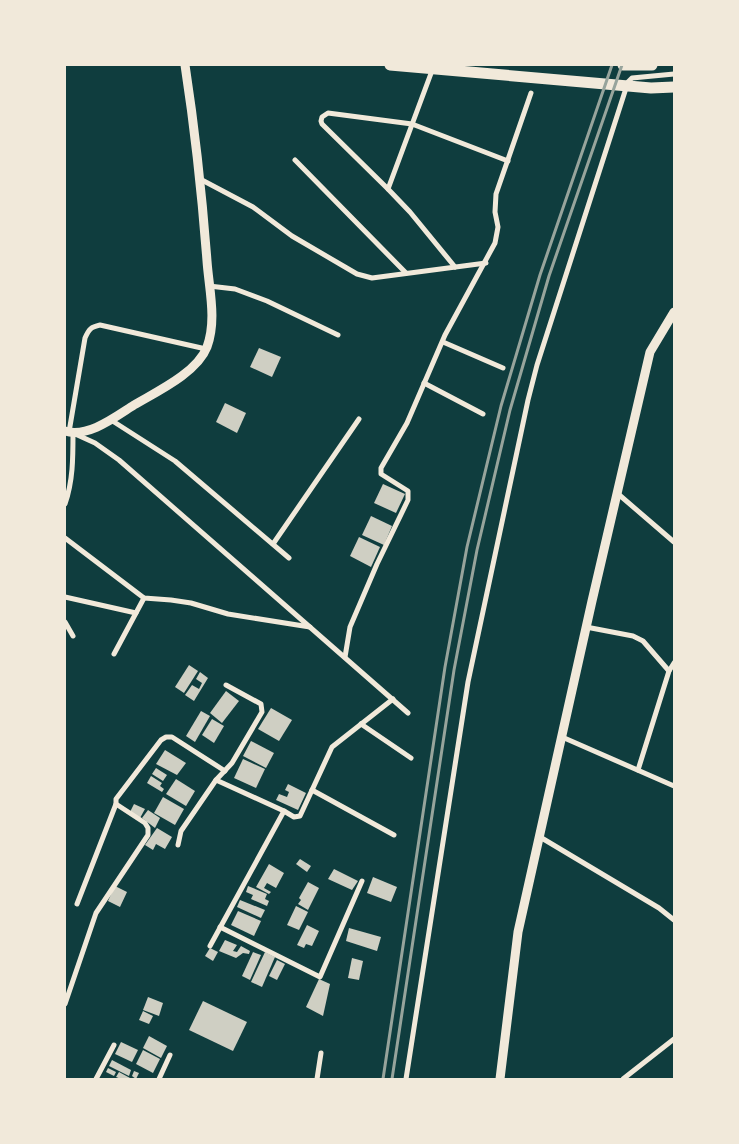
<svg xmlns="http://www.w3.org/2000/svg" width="739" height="1144" font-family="Overpass,sans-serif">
	<rect width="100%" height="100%" fill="#0f3d3e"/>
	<!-- building -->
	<g fill="#cfcfc3">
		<path d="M259,348L281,357L272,377L250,367Z"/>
		<path d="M225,403L246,413L237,433L216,422Z"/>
		<path d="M383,484L405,494L396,513L374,503Z"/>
		<path d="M371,516L392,526L384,545L362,535Z"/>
		<path d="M359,537L380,547L371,567L350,556Z"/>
		<path d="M189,665L198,671L184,693L175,687Z"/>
		<path d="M200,672L208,678L194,701L185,695L192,685L199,689L202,683L196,679Z"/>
		<path d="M226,691L239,701L222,723L210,713Z"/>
		<path d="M271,708L292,720L279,741L258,729Z"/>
		<path d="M201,711L210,716L195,742L186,736Z"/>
		<path d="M212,719L224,726L214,743L202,735Z"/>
		<path d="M251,741L274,753L266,768L243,756Z"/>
		<path d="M165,750L186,763L177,775L156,764Z"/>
		<path d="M243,759L265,769L256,788L234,778Z"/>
		<path d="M156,768L167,775L163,781L152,774Z"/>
		<path d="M151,776L162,783L160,786L164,789L162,792L147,783Z"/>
		<path d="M176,779L195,791L186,806L166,794Z"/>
		<path d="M288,784L306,793L298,810L276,800L279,794L287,797L289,792L285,790Z"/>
		<path d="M163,797L184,809L175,825L154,813Z"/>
		<path d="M134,804L145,809L140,818L130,812Z"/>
		<path d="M148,810L160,818L155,828L142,818Z"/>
		<path d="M157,828L172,837L165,849L156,844L153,850L145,845Z"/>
		<path d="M300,859L311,866L307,872L296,864Z"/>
		<path d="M269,864L284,873L276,888L267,883L264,888L271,892L269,894L256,887Z"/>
		<path d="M334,869L358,881L352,890L328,879Z"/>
		<path d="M373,877L397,887L391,902L367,893Z"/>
		<path d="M308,882L319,888L308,910L298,904L301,900L299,898Z"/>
		<path d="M115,886L127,892L120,907L108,901Z"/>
		<path d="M248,886L267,894L265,899L269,901L267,906L251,899L253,895L246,892Z"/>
		<path d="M240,900L265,910L261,918L237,907Z"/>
		<path d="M296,906L308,912L299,930L287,925Z"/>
		<path d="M238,911L261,921L254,936L231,925Z"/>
		<path d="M307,925L319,931L312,946L306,944L304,948L297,945Z"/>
		<path d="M349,928L381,937L377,951L346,941Z"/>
		<path d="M225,940L237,945L233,951L237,952L241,946L250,951L249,954L243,953L236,958L219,951Z"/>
		<path d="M210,948L218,952L213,961L205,956Z"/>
		<path d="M253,952L261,955L250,980L242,976Z"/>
		<path d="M265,952L275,957L262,987L251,982Z"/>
		<path d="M352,958L363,961L359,980L348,978Z"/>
		<path d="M277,960L285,964L277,980L269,976Z"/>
		<path d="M319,979L330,984L323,1016L306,1007Z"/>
		<path d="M148,997L163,1003L159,1016L143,1010Z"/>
		<path d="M203,1001L247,1022L233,1051L189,1030Z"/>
		<path d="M143,1011L153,1016L149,1024L139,1020Z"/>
		<path d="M149,1036L167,1046L161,1058L143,1048Z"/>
		<path d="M121,1042L138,1050L132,1062L115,1054Z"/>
		<path d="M143,1050L160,1059L153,1073L136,1064Z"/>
		<path d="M112,1060L131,1070L129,1076L109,1066Z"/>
		<path d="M108,1068L116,1072L114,1076L106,1072Z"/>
		<path d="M134,1071L139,1073L136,1079L132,1076Z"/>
		<path d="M119,1072L130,1078L129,1079H121L116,1077Z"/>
	</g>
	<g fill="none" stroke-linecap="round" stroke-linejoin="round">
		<!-- minor -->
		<g stroke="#f1e9da" stroke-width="5">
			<path d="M433,68L388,189L410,212L455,267"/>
			<path d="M295,160L406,273"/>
			<path d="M200,179L253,207L292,236L357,274L372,278L486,263"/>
			<path d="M388,189L322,124L321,121L322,117L328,113L412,124L508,161"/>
			<path d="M209,286L235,289L267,301L338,335"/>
			<path d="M443,342L503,368"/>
			<path d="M424,383L483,414"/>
			<path d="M111,420L175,461L289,558"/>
			<path d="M69,432L85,338C89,329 91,327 100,325L206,349"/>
			<path d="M617,493L674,542"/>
			<path d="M65,504C73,481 73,458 73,433L95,443L119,460L408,713"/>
			<path d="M65,538L144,598L171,600L191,603L228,614L310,627"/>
			<path d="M273,544L359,419"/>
			<path d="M65,597L136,613"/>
			<path d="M65,622L73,636"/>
			<path d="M586,627L633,636L643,641L669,671"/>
			<path d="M114,654L144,598"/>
			<path d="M345,657L350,627L377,564L408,500V491L381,474V468L407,423L445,335L495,243L498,227L495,212L496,194L531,93"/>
			<path d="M361,724L411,758"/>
			<path d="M562,737L674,786"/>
			<path d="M638,770L669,671L674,663"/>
			<path d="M216,780L232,763L262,712L261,704L226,685"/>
			<path d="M312,790L394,835"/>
			<path d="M540,837L659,908L674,920"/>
			<path d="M178,845L181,831L216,780L284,811"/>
			<path d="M77,904L116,804V799L161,740L166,737H172L225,771"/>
			<path d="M220,927L320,977L362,881"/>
			<path d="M210,946L284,811L294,817L300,816L332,747L393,699"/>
			<path d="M65,1004L96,913L148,835V828L145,823L116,804"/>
			<path d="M96,1079L114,1045"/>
			<path d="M159,1079L170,1055"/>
			<path d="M317,1079L321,1053"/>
			<path d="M406,1079L468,682L528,400L537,365L628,82L632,78L674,74"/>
			<path d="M623,1079L674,1039"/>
		</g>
		<!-- tertiary -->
		<g stroke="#f1e9da" stroke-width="9">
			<path d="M65,431C88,438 115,417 134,405C156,392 197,373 207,347C217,320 209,289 207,261C202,195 195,130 185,65"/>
			<path d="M500,1079L518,932L592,601L650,352L674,312"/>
		</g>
		<!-- primary -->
		<g stroke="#f1e9da" stroke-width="11">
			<path d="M390,65L651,88L674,87"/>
			<path d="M623,65H652"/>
		</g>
		<!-- rail -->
		<g stroke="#97a49c" stroke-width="3">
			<path d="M383,1079L445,667L467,547L501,406L540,275L612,65"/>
			<path d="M392,1079L454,670L477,550L510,410L549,276L622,65"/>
		</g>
	</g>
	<!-- border -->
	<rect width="739" height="1144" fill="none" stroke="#f1e9da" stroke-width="132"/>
</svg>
